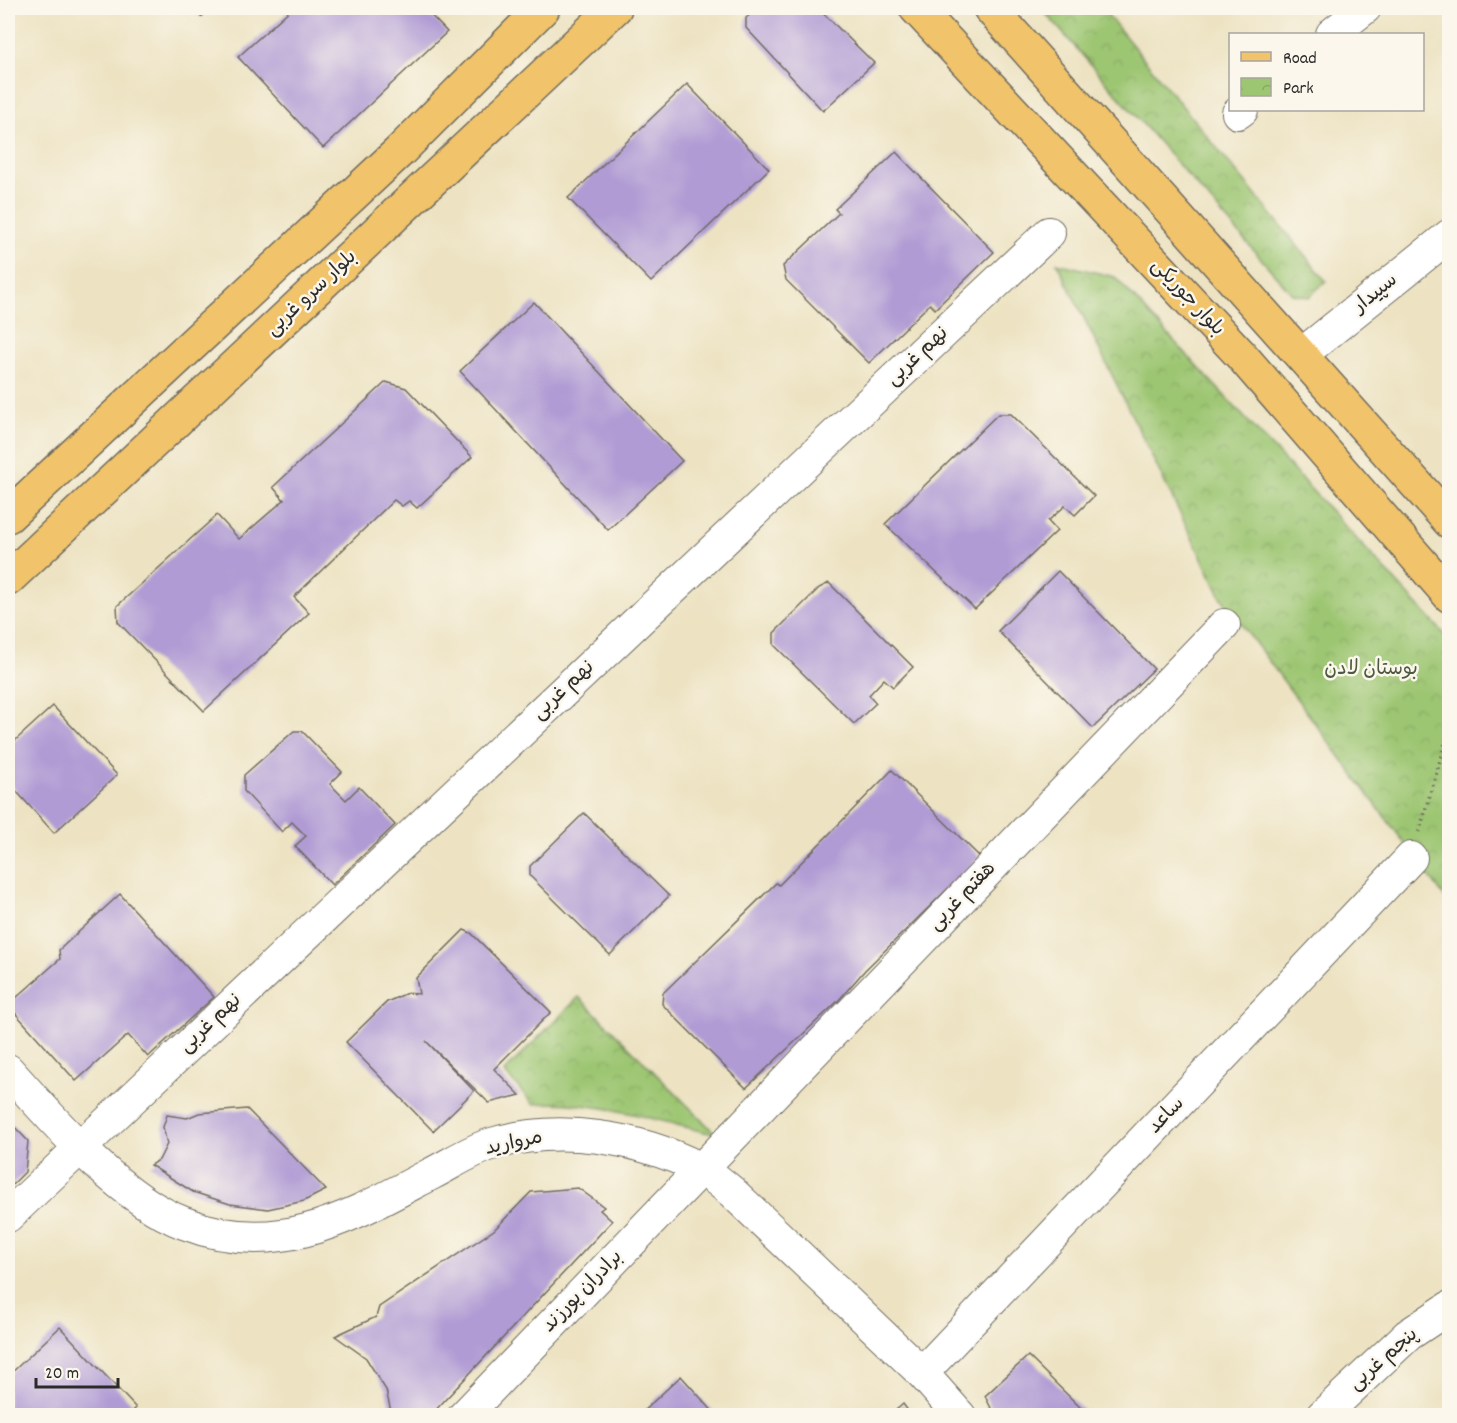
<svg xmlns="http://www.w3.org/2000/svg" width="1457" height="1423" font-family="Dekko,'Playpen Sans Arabic',sans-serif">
	<defs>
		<pattern id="park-crowns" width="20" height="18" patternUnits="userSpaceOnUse" patternTransform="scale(1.5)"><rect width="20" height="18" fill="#9dc672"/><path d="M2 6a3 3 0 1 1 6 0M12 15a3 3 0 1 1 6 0" fill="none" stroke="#87aa63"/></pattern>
	</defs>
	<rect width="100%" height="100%" fill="#fbf7ec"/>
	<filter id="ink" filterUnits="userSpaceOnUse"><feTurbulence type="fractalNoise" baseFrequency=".0167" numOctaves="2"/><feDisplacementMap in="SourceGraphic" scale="12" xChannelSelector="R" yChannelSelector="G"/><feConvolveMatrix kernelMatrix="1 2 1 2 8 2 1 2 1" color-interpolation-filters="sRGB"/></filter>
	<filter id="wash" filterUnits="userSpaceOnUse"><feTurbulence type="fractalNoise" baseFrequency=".008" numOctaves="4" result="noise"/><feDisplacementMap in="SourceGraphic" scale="24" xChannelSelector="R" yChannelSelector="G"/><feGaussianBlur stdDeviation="1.35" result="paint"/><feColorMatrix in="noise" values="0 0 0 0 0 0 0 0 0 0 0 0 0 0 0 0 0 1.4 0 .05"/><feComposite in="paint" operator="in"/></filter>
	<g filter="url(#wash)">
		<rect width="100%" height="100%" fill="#ede3c3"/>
		<!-- park -->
		<g fill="url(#park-crowns)" stroke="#64784e" stroke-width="1.5">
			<path d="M1041,8H1102L1326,281L1309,297L1292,294Z"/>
			<path d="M1057,263L1115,277L1449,639V903L1221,597Z"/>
			<path d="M579,997L717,1135C657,1121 594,1099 533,1104L504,1072Z"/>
		</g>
		<g id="blocks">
			<!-- building -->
			<g fill="#b09bd4">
				<path d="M192,8H212L201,17Z"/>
				<path d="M292,8H424L447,32L323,148L238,57Z"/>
				<path d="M758,8H818L874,63L823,111L746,28V18Z"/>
				<path d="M687,84L769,169L651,282L568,198Z"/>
				<path d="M896,152L994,252L935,309L930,304L869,363L786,280L783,266L839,213L835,209Z"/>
				<path d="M534,302L682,461L608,530L460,371Z"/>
				<path d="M386,382L406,388L472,457L417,508L409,501L402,506L394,500L294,597L309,613L204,711L118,622L117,606L217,515L239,539L284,500L273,487Z"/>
				<path d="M998,414H1011L1094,496L1075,515L1065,506L1048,521L1057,531L975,609L885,524Z"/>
				<path d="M1058,571L1154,669L1093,728L998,631Z"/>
				<path d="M829,583L913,667L893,687L884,679L869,695L876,703L854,724L774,645V633L819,588Z"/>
				<path d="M53,706L117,775L54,833L8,782V747Z"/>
				<path d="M294,731H302L342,772L330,784L346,800L359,787L395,825L332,885L295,846L306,836L292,822L282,832L244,791V775Z"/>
				<path d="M892,770L980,857L865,970L838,1001L746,1088L662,1004L663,993L776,883L779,885Z"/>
				<path d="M584,813L669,896L610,955L530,876V866Z"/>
				<path d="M120,894L214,997L148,1057L128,1035L76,1081L8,1005L60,959L59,950Z"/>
				<path d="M464,930L471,933L551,1012L494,1069L520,1095L489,1103L426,1041L474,1091L433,1131L346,1042L387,1002L407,993L419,994L416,978Z"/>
				<path d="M247,1109L326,1190L304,1201L268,1209L230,1204L193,1192L150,1165L159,1160L167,1144L163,1127L167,1115L187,1118L199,1113Z"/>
				<path d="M8,1120L28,1141L25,1172L8,1189Z"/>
				<path d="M578,1188L604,1207L600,1210L612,1221L430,1416H392L386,1390L366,1358L335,1336L376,1317L379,1307L494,1230L531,1192Z"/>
				<path d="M60,1327L136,1408L128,1416H8V1376Z"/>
				<path d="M1028,1356L1087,1414L995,1416L985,1396Z"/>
				<path d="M681,1376L717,1416H638Z"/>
				<path d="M903,1404L912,1416H889Z"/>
			</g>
		</g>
	</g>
	<g filter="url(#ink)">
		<use href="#blocks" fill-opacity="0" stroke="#6f6b60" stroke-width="1.5"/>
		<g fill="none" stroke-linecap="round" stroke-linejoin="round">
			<!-- minor casing -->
			<g stroke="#6f6b60" stroke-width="34">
				<g id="minor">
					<path d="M1332,34L1365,8"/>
					<path d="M1238,113L1242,110"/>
					<path d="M1302,354L1450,235"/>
					<path d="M8,1070C53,1120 120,1199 184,1223C279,1260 349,1217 431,1174C451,1164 471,1150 492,1144C558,1124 639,1137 699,1168C711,1174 722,1184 732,1192L922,1373L960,1416"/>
					<path d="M8,1216L1049,233"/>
					<path d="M922,1373L1411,858"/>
					<path d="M464,1416L1224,625"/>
					<path d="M1322,1416L1408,1335L1450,1307"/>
				</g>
			</g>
			<!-- major casing -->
			<g stroke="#6f6b60" stroke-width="36">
				<g id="major">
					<path d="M916,8L1240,354L1450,596"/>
					<path d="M990,8L1450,522"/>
					<path d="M8,516L400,151L543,8"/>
					<path d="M8,579L615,8"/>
				</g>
			</g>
			<!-- path -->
			<path stroke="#6f6b60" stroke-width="4" stroke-dasharray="1.5 4.5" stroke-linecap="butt" d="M1419,832L1450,727"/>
			<!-- minor -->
			<use href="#minor" stroke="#fff" stroke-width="32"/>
			<!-- major -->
			<use href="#major" stroke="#f1c36a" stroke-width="33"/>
		</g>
	</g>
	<g text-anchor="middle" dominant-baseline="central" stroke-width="5" stroke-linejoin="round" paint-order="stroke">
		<!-- street labels -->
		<g font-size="20" fill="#2b2b2b" stroke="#fbf7ec">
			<text transform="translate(312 294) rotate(-43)">بلوار سرو غربی</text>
			<text transform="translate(1376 294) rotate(-39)">سپیدار</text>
			<text transform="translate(1187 298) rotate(47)">بلوار جوریکی</text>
			<text transform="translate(918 357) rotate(-43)">نهم غربی</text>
			<text transform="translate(564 691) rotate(-43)">نهم غربی</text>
			<text transform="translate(963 897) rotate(-46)">هفتم غربی</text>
			<text transform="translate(211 1024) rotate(-43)">نهم غربی</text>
			<text transform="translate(1167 1116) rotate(-46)">ساعد</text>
			<text transform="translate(514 1144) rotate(-12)">مروارید</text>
			<text transform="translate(583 1292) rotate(-46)">برادران پورزند</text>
			<text transform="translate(1384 1360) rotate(-41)">پنجم غربی</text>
		</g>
		<!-- park labels -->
		<g font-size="20" fill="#4d5a40" stroke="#fbf7ec">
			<text x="1371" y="670">بوستان لادن</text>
		</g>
	</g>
	<!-- margin -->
	<rect width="1457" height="1423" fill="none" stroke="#fbf7ec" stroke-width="30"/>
	<!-- legend -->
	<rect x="1229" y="33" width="195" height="78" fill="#fbf7ec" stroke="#a8a59f" stroke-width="1.5"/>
	<rect x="1241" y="52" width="30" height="9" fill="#f1c36a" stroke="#a8a59f" stroke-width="1.5"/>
	<text x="1283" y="63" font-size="18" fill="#2b2b2b">Road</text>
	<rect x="1241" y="78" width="30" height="18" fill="url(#park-crowns)" stroke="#a8a59f" stroke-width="1.5"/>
	<text x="1283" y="93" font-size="18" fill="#2b2b2b">Park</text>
	<!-- scale -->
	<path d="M36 1378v9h82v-9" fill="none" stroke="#2b2b2b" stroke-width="3"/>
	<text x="45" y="1378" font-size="18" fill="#2b2b2b" stroke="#fbf7ec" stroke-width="4.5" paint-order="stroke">20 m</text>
</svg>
